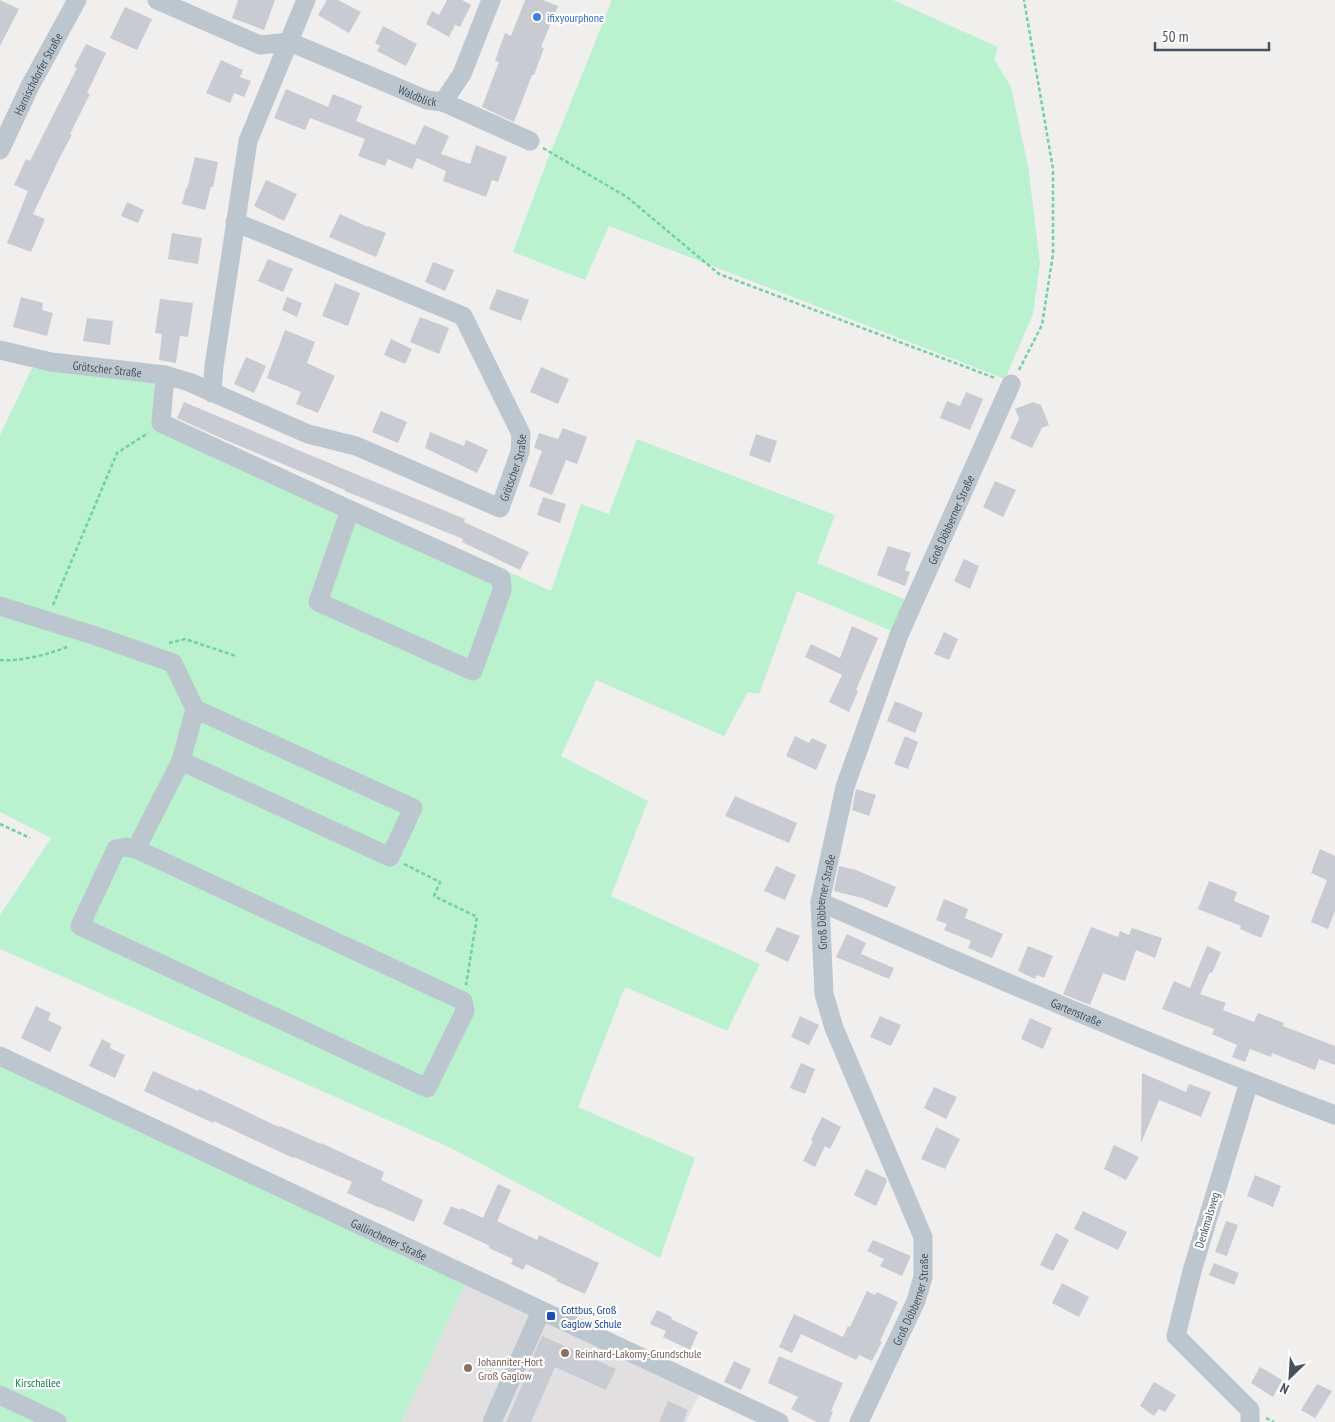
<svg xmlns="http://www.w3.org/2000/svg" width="1335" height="1422" font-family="'PT Sans Narrow',sans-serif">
	<rect width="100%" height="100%" fill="#f1eeee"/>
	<!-- education -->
	<path fill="#e2dfe0" d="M465,1284L700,1392L686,1422H402Z"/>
	<!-- green -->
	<g fill="#baf1cf">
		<path d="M612,0H893L998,47L994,59L1011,87L1028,166L1040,263L1033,314L1005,379L609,226L585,280L513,252L546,164Z"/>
		<path d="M32,368L154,383L155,415L311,482L551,591L581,504L609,514L637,439L835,515L817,563L909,601L894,632L797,591L759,694L748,692L724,736L596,680L561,756L648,801L611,896L760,964L727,1031L625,987L578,1107L695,1158L660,1258L451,1148L0,949V915L51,838L0,812V435Z"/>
		<path d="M0,1064L465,1284L402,1422H0Z"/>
	</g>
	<!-- building -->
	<g fill="#c8cbd1">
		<path d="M0,0L19,9L0,46Z"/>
		<path d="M238,0H275L264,30L232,18Z"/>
		<path d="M327,0H338L361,12L349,33L318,15Z"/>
		<path d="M447,0H462L471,5L460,27L455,25L449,37L426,24L432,11L439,15Z"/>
		<path d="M525,0H543L558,6L541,47L544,48L534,75H532L514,122L482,107L499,62L495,61L505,33L511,36Z"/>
		<path d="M125,7L152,19L137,50L110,38Z"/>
		<path d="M383,26L417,44L406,66L377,51L380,46L375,43Z"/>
		<path d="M86,44L106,53L87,93L90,94L70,134L72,135L60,157L33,214L45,219L31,252L7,243L28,191L14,185L26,159L30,161L77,68L74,67Z"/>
		<path d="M221,60L243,70L240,77L251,81L244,97L234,93L230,103L206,93Z"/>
		<path d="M286,89L328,107L333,94L362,106L356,121L415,145L424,125L449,136L441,154L470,164L476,145L507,157L498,182L492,180L486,197L443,181L446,171L417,158L412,169L388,159L385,166L358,156L365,139L310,118L305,130L274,118Z"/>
		<path d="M195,157L218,162L213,187H211L205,210L182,204L186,188L187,189Z"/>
		<path d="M266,180L297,194L284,221L254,206Z"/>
		<path d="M127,202L144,210L138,223L121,216Z"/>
		<path d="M340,214L368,227V226L386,233L376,257L329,237Z"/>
		<path d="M172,233L202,238L198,264L168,259Z"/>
		<path d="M268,259L293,269L283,292L258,281Z"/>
		<path d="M433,262L454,270L445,291L425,282Z"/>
		<path d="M335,283L360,293L348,326L322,316Z"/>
		<path d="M497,289L529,300L521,321L489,309Z"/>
		<path d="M21,297L43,303L42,310L53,313L47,336L13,327Z"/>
		<path d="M287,297L302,303L297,317L282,310Z"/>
		<path d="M160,299L193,303L188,337L180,336L176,363L159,360L162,334L155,333Z"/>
		<path d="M420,317L449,328L439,354L410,342Z"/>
		<path d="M87,318L113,321L110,345L83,341Z"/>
		<path d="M285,330L315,342L307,363L335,376L318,413L296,404L301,392L267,378Z"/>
		<path d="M391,339L412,349L405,364L384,355Z"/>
		<path d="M246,357L266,366L254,393L234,384Z"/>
		<path d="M541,367L569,379L558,404L530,392Z"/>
		<path d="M966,392L983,399L970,430L940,418L947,401L960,406Z"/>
		<path d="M184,402L346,470L465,519L464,522L529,552L520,570L462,542L463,539L345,491V490L223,439L177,418Z"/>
		<path d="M1033,402L1041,405L1049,425L1042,428L1032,448L1010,438L1019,419L1015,409Z"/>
		<path d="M381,411L407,422L398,443L372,432Z"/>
		<path d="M563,428L587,437L577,464L566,460L552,495L529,486L542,451L534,448L539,433L558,439Z"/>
		<path d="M430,432L464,446L466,440L488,450L477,473L425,448Z"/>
		<path d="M756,434L777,441L770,463L749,455Z"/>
		<path d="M995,481L1016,490L1003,517L983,507Z"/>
		<path d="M543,497L566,504L560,523L537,515Z"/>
		<path d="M888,546L911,553L905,570L910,572L905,586L877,575Z"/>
		<path d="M964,559L979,566L970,589L954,581Z"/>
		<path d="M852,626L878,638L856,690L858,691L849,712L829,702L842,675L805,657L811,644L840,658Z"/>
		<path d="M944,632L958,639L949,660L934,654Z"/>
		<path d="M895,701L923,713L915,733L887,721Z"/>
		<path d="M795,736L809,743L812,738L827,745L816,770L786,756Z"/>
		<path d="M905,736L918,742L908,769L894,764Z"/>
		<path d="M856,789L876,795L869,816L852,810Z"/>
		<path d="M735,796L797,823L789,843L725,816Z"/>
		<path d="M1320,849L1335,856V911L1328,929L1311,922L1327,880L1311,873Z"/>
		<path d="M776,866L796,875L785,900L764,891Z"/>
		<path d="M839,866L856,870L896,887L887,908L862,898L834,891Z"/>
		<path d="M1209,881L1237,892L1234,901L1270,916L1261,938L1240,929L1241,926L1198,909Z"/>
		<path d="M944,899L968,909L965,918L1003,934L992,958L968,948L971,941L944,930L947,924L936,920Z"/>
		<path d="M777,927L800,936L788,962L765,951Z"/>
		<path d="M1091,927L1118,937L1120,931L1129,935L1132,928L1162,938L1155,958L1136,950L1125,981L1103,973L1090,1005L1063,994Z"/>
		<path d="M847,934L866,943L861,954L894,968L889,979L836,957Z"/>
		<path d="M1028,946L1053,956L1044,978L1037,975L1035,979L1018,971Z"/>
		<path d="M1207,946L1221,952L1212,973L1210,972L1200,994L1226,1003L1223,1010L1254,1022L1258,1013L1284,1023L1283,1026L1335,1046V1065L1319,1059L1315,1070L1272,1053L1271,1057L1250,1049L1245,1062L1232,1057L1237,1045L1212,1034L1214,1029L1162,1009L1174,981L1190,988Z"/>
		<path d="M36,1006L51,1013L48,1020L62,1027L50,1052L21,1038Z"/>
		<path d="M800,1016L819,1025L809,1045L791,1037Z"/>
		<path d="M880,1016L901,1025L891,1046L870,1037Z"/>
		<path d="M1030,1018L1052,1028L1043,1049L1021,1039Z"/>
		<path d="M102,1039L111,1044L110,1048L125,1055L115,1078L89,1066Z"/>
		<path d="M801,1063L815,1069L805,1094L790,1088Z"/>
		<path d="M153,1071L198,1091L199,1089L279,1127L280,1126L321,1144V1143L384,1172L381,1180L423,1200L414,1222L380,1207V1208L347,1193L352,1182L294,1157L293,1158L214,1121L213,1123L144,1091Z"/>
		<path d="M1142,1073L1186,1092L1189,1084L1211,1092L1201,1117L1159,1100L1141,1143Z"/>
		<path d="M934,1087L957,1097L946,1119L924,1108Z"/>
		<path d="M822,1117L841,1127L830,1149L825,1146L815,1167L803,1161L813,1141L811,1140Z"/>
		<path d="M936,1127L960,1139L945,1169L921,1159Z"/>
		<path d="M1114,1145L1139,1157L1126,1180L1104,1169Z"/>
		<path d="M866,1169L886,1178L887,1181L876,1206L854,1195Z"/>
		<path d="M1255,1175L1281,1186L1273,1207L1247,1196Z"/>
		<path d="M498,1184L511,1190L497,1221L537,1240L539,1235L599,1263L585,1294L556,1281L557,1279L526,1264L523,1270L511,1264L513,1259L489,1248L490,1246L443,1224L451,1206L460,1210L461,1208L483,1218Z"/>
		<path d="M1083,1211L1127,1232L1118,1250L1074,1229Z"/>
		<path d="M1226,1221L1238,1225L1227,1256L1215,1252Z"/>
		<path d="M1056,1233L1069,1240L1053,1271L1040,1265Z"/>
		<path d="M873,1240L911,1256L902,1276L880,1266L884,1259L867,1251Z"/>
		<path d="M1214,1263L1239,1273L1234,1285L1209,1275Z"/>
		<path d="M1062,1283L1089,1297L1079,1317L1052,1303Z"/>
		<path d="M867,1291L875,1295L877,1292L898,1302L880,1341L882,1342L872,1361L859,1355L856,1360L801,1334L792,1353L779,1347L794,1314L843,1337L848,1326L850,1327Z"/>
		<path d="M657,1310L672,1317L671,1319L698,1332L690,1350L663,1337L666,1331L650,1324Z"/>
		<path d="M542,1336L616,1369L606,1390L555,1367L531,1422H506L535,1356H533Z"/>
		<path d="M779,1356L843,1383L831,1411L833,1412L829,1422H817L791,1409L798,1397L768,1383Z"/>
		<path d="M734,1361L751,1369L741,1390L724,1382Z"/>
		<path d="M1260,1367L1282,1380L1273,1397L1251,1383Z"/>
		<path d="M1154,1382L1176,1395L1165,1412L1159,1409L1154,1416L1140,1406Z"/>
		<path d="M1317,1384L1332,1391L1315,1418L1301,1410Z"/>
		<path d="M668,1401L688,1410L683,1422H659Z"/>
	</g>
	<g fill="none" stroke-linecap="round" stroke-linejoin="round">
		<!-- path -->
		<g stroke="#71d1a1" stroke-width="2.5" stroke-dasharray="4 2.5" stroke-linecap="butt">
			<path d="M543,148L627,197L719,274L995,378"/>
			<path d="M1019,370L1042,325L1053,254V169L1024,0"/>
			<path d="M53,605L117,453L148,433"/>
			<path d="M169,643L185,639L236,656"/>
			<path d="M0,660C19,662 51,654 69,646"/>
			<path d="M0,824L30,838"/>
			<path d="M404,864L440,882L434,896L477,917L466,985"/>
			<path d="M1266,1418L1274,1422"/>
		</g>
		<!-- minor -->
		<g stroke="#bcc6ce" stroke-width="19">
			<path id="s1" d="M157,0L260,45L290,42L427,100L443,102L462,74L491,0"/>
			<path d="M443,102L530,141"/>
			<path id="s2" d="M0,150L30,86L77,0"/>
			<path id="s3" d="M0,350L51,362L165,375L189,382L308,434L356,446L500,508L520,452L521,434L463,316L235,222"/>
			<path d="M165,375L161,423L350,510L501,578L502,590L473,671L318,602L350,510"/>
			<path d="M212,393L214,366L248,141L306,0"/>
			<path d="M0,606L96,636L173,663L195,709L181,761L136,849L126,847L116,849L80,926L427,1088L465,1011L463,1001L136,849"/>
			<path d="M181,761L390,857L413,808L195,709"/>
			<path id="s4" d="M820,902C990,976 1161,1049 1335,1115"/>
			<path id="s5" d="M0,1056L779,1422"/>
			<path d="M1249,1082L1192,1271L1176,1336L1250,1410V1422"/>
			<path d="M0,1395L57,1422"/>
			<path d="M492,1422L541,1311"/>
			<path id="s6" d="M859,1422L916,1301L923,1277V1237L834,1028L824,994L820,902L845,787L899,635L1011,384"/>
		</g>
	</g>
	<!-- markers -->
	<circle fill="#3f7fe0" stroke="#fff" stroke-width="2" cx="537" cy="17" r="5"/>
	<rect fill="#1a4fb4" stroke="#fff" stroke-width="2" x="546" y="1311" width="10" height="10" rx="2.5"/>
	<g fill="#8d6e63" stroke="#fff" stroke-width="2">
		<circle cx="565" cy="1353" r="5"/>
		<circle cx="468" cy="1368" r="5"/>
	</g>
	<g text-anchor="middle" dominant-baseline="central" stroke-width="4.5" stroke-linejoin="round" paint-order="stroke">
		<!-- shop labels -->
		<g font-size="12" fill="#366cbe" stroke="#fff" text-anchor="start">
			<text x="547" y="17">ifixyourphone</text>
		</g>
		<!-- street labels -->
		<g font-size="12" fill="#46525d" stroke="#fff">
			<text stroke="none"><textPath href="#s2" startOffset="85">Harnischdorfer Straße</textPath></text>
			<text stroke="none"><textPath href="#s1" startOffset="281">Waldblick</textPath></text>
			<text stroke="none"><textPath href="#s3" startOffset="109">Grötscher Straße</textPath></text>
			<text stroke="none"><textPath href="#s3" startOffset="571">Grötscher Straße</textPath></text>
			<text stroke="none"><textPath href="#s6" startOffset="959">Groß Döbberner Straße</textPath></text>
			<text stroke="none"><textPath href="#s6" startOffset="554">Groß Döbberner Straße</textPath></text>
			<text stroke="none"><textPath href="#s4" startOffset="279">Gartenstraße</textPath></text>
			<text transform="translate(1207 1220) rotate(-73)">Denkmalsweg</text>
			<text stroke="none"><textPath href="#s5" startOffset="430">Gallinchener Straße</textPath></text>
			<text stroke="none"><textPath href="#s6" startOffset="134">Groß Döbberner Straße</textPath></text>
		</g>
		<!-- transit labels -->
		<g font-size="12" fill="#164399" stroke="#fff" text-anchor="start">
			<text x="561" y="1309">Cottbus, Groß<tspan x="561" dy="14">Gaglow Schule</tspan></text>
		</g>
		<!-- education labels -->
		<g font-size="12" fill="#785e54" stroke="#fff" text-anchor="start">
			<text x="575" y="1353">Reinhard-Lakomy-Grundschule</text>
			<text x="478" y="1361">Johanniter-Hort<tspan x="478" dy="14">Groß Gaglow</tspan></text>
		</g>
		<!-- park labels -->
		<g font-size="12" fill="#12824a" stroke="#fff">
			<text x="38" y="1382">Kirschallee</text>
		</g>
	</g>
	<!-- north arrow -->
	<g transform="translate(1290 1377) rotate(205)" stroke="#ffffff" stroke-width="4" paint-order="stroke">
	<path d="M0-4L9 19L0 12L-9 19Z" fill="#46525d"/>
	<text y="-8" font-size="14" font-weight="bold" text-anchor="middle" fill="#46525d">N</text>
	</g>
	<!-- scale -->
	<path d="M1155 42v8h114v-8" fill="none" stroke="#46525d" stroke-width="2.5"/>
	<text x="1162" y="42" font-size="15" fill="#46525d" stroke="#ffffff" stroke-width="4" paint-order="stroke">50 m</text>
</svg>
